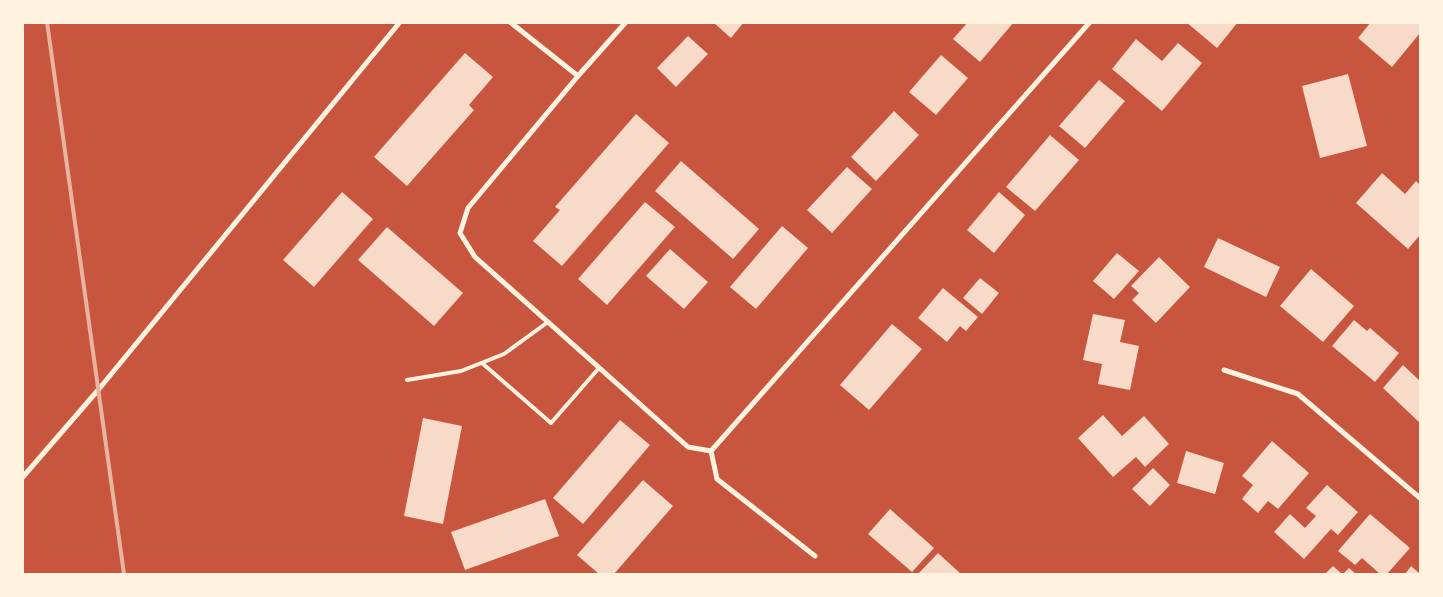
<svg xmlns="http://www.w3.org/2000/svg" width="1443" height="597" font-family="Rubik,sans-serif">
	<rect width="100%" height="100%" fill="#c8553d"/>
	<!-- building -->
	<g fill="#f7dbc8">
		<path d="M713,22H744L731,38Z"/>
		<path d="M968,22H1014L980,62L953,39Z"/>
		<path d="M1186,22H1238L1217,48Z"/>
		<path d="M1371,22H1420V33L1392,67L1358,38Z"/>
		<path d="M688,36L708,54L676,87L657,68Z"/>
		<path d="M1136,39L1162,61L1178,43L1202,63L1162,111L1112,69Z"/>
		<path d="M465,53L493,77L469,105L474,110L407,186L374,157Z"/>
		<path d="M941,55L968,78L936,115L909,92Z"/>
		<path d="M1348,74L1367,146L1320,158L1302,86Z"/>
		<path d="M1099,80L1125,101L1085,148L1059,126Z"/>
		<path d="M894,111L919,135L876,181L851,157Z"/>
		<path d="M636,114L669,143L562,266L533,241L560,210L555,207Z"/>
		<path d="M1050,135L1079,160L1035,211L1006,187Z"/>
		<path d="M681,161L759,229L733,259L655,191Z"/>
		<path d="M847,167L872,189L832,233L807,210Z"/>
		<path d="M1382,173L1405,194L1416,181L1420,185V235L1408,249L1356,203Z"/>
		<path d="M342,192L373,219L314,287L283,260Z"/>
		<path d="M999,192L1025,215L994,253L967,230Z"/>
		<path d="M645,202L675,227L607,305L578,279Z"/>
		<path d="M782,226L808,248L756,309L730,287Z"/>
		<path d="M387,227L463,293L434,326L358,260Z"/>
		<path d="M1218,238L1280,267L1266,297L1204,267Z"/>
		<path d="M670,249L708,282L684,309L646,276Z"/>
		<path d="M1117,253L1139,271L1114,299L1093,281Z"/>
		<path d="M1159,257L1190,287L1156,323L1132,300L1139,293L1131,286Z"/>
		<path d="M1311,269L1354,306L1323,342L1280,306Z"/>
		<path d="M980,278L999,293L982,314L963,298Z"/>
		<path d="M943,288L978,317L966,331L960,326L947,342L918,318Z"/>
		<path d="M1093,314L1125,320L1120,342L1139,346L1130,390L1098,384L1102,364L1083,360Z"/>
		<path d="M1354,320L1367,331L1370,328L1399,353L1375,382L1332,346Z"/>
		<path d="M892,324L922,349L869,410L840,385Z"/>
		<path d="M1403,365L1420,381V423L1383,388Z"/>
		<path d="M1103,415L1122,436L1144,416L1169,444L1145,467L1136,457L1113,477L1078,438Z"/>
		<path d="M423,418L462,426L443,524L404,516Z"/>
		<path d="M620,420L650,445L583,524L553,498Z"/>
		<path d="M1272,441L1309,473L1278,509L1268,501L1258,513L1242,499L1253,485L1242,476Z"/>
		<path d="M1186,451L1224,463L1215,494L1177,483Z"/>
		<path d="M1153,468L1170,485L1150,506L1132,489Z"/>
		<path d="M643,480L673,506L614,574H599L577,555Z"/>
		<path d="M1327,485L1358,512L1338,535L1331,529L1304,559L1274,532L1290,514L1305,528L1316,516L1306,508Z"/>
		<path d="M545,499L559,536L465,570L451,532Z"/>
		<path d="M890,509L934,548L912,572L868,534Z"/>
		<path d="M1370,514L1410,548L1387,574H1380L1362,558L1355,565L1338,551Z"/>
		<path d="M938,553L961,574H918Z"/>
		<path d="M1333,566L1342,574H1325Z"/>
		<path d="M1411,566L1420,574H1405Z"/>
		<path d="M1349,568L1356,574H1343Z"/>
	</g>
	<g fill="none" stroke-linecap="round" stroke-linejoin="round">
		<!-- service -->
		<g stroke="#fff3e0" stroke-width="4">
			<path d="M482,363L551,423L599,368"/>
			<path d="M407,380L461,371L504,354L548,322"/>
		</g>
		<!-- minor -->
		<g stroke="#fff3e0" stroke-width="5">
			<path d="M510,22L578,76"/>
			<path d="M626,22L578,76L468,208L460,233L475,257L688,447L711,451"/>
			<path d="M1224,370L1298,394L1420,498"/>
			<path d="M22,478L99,389L400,22"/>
			<path d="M815,556L717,479L711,451L1090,22"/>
		</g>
		<!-- rail -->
		<path stroke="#e9b49f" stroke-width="4" d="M47,22L124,574"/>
	</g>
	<!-- border -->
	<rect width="1443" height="597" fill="none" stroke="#fff3e0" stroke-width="48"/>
</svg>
